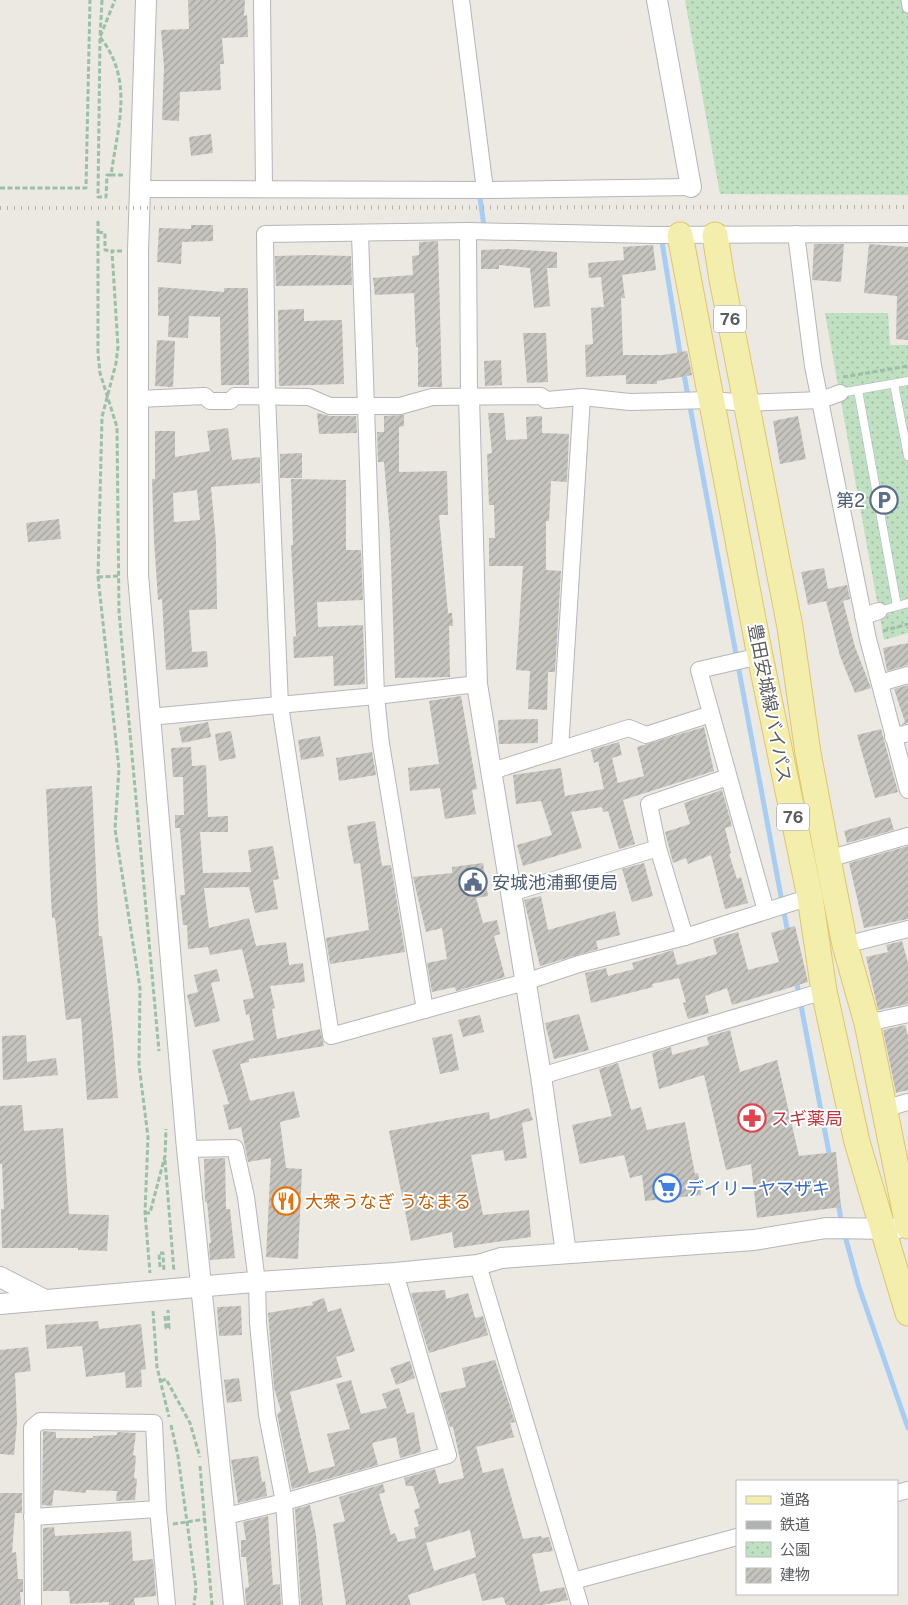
<svg xmlns="http://www.w3.org/2000/svg" width="908" height="1605" font-family="'Public Sans','Noto Sans JP',sans-serif">
	<defs>
		<pattern id="park-dots" width="8" height="8" patternUnits="userSpaceOnUse" patternTransform="scale(1.25)"><rect width="8" height="8" fill="#c0e0c2"/><path d="M2 2h.1M6 6h.1" fill="none" stroke="#9fb9a1" stroke-width="1.8" stroke-linecap="round"/></pattern>
		<pattern id="building-hatch" width="6" height="6" patternUnits="userSpaceOnUse" patternTransform="scale(1.25)"><rect width="6" height="6" fill="#c6c4be"/><path d="M-1 1l2-2M0 6l6-6M5 7l2-2" fill="none" stroke="#a4a29e"/></pattern>
	</defs>
	<rect width="100%" height="100%" fill="#ebe9e1"/>
	<!-- park -->
	<g fill="url(#park-dots)">
		<path d="M685,0H908V195L720,194Z"/>
		<path d="M825,313H888L890,345H908V633L884,640Z"/>
	</g>
	<g fill="none" stroke-linecap="round" stroke-linejoin="round">
		<!-- stream -->
		<g stroke="#a8cdf4" stroke-width="5">
			<path d="M479,191L484,226H488"/>
			<path d="M661,236L681,359"/>
			<path d="M683,369L788,934"/>
			<path d="M796,979L830,1158"/>
			<path d="M838,1203L842,1224"/>
			<path d="M844,1232L859,1287L908,1428"/>
		</g>
	</g>
	<!-- building -->
	<g fill="url(#building-hatch)" fill-rule="evenodd">
		<path d="M188,0H245L244,16L247,15L248,37L222,38L224,64H220L221,90L180,92L179,121L162,120L164,67L161,30L189,29Z"/>
		<path d="M211,134L213,153L191,156L189,137Z"/>
		<path d="M191,225H213V241L182,242L181,264L157,262L159,228L191,229Z"/>
		<path d="M438,241L442,387H418V347H416L414,293L375,295L373,278L413,275L412,256L419,255V242Z"/>
		<path d="M814,244H844L841,282L812,280Z"/>
		<path d="M869,244L908,247V340L896,339L897,296L864,293Z"/>
		<path d="M653,245L656,270L622,275L625,298H621L623,355H663L687,351L692,375L657,381V384H626V375L586,377L585,345L593,344L591,308L604,307L601,277L589,278L588,263L624,260L623,247Z"/>
		<path d="M509,249L557,252V268H547L550,306L534,308L530,268L499,265V269H481V250Z"/>
		<path d="M311,255L351,256L352,285L276,286L275,256Z"/>
		<path d="M158,287L224,292V288H248L249,385H221L220,317L189,316L188,338L168,337L169,316H158Z"/>
		<path d="M304,309V321L342,320L344,384L279,386L278,310Z"/>
		<path d="M523,333H546L548,382L527,383Z"/>
		<path d="M157,340L175,341L173,387L155,386Z"/>
		<path d="M501,360L502,385L485,386L484,361Z"/>
		<path d="M317,413L330,416H356L357,433L319,434Z"/>
		<path d="M488,413H504L506,440L527,439L526,417L542,416V433L569,434L567,482L551,481L549,521H546V570L561,571L555,672H548L547,710L528,709L530,671L516,670L523,566H489V538H495L494,505H489L487,454L492,453Z"/>
		<path d="M404,415V426L399,427V472L447,471L448,515H439L448,613H452L453,626H449L450,677L395,678L390,533L384,462H378L377,432H384V416Z"/>
		<path d="M798,416L806,459L780,464L773,421Z"/>
		<path d="M228,428L232,460L260,457V483L211,487L216,542L217,609L189,610L192,652L207,651L208,667L166,670L162,599L158,600L154,540L152,479H155V431H175V457L210,451L207,431ZM197,490L200,520L174,522L173,493Z"/>
		<path d="M302,453V478H280V454Z"/>
		<path d="M291,479L346,480V550H361L363,600L317,602L318,627L363,625L365,684L334,686L333,656L294,658L293,637L296,636L291,545H293Z"/>
		<path d="M59,519L61,539L28,542L26,523Z"/>
		<path d="M824,568L828,589L847,585L850,599L843,601L855,647L871,688L855,693L840,656L826,601L808,605L801,572Z"/>
		<path d="M908,643V665L887,671L883,648Z"/>
		<path d="M908,685V723L901,725L905,722L894,689Z"/>
		<path d="M461,696L477,789L472,790L476,814L445,819L440,788L410,791L408,768L439,764L429,701Z"/>
		<path d="M538,719V743L499,744L498,720Z"/>
		<path d="M208,722L211,737L182,743L179,728Z"/>
		<path d="M704,727L714,771L623,800L635,844L619,849L608,811L603,812L602,807L571,812L582,848L523,866L517,845L552,835L541,801L516,804L513,775L561,768L565,796L604,789L598,761L594,763L591,750L619,742L622,755L612,758L618,783L644,776L637,747Z"/>
		<path d="M881,729L898,792L875,798L857,735Z"/>
		<path d="M231,731L236,758L219,761L215,734Z"/>
		<path d="M320,736L324,756L301,760L298,740Z"/>
		<path d="M191,747L192,766L206,765L208,817L228,816V832H200L203,873L251,872L248,850L273,846L279,879L273,880L278,909L255,913L249,887L204,888L209,928L249,918L256,946L286,942L289,965L303,963L305,982L270,986L275,1008L272,1009L277,1039L320,1029L324,1046L249,1059V1062L240,1064L250,1101L294,1091L300,1117L280,1122L286,1168L302,1169L298,1259L266,1257L271,1158L248,1162L241,1127L229,1130L223,1105L229,1104L212,1050L254,1040L249,1014L246,1015L243,1000L254,998L242,949L210,955L208,947L188,949L187,925H183L180,895H185L180,828H175V815H184L183,777H173L171,748Z"/>
		<path d="M372,752L376,775L339,781L336,758Z"/>
		<path d="M92,786L99,936H102L112,1027L118,1098L87,1100L81,1018L66,1020L55,918H52L46,789Z"/>
		<path d="M722,790L732,826L725,828L731,853L729,854L737,879L741,877L748,903L725,909L711,855L688,864L686,858L673,863L665,832L690,824L684,803Z"/>
		<path d="M890,817L894,830L847,843L844,831Z"/>
		<path d="M375,821L382,866L391,865L405,952L330,964L326,938L369,930L360,863L354,864L347,826Z"/>
		<path d="M908,846V919L864,928L849,863Z"/>
		<path d="M483,863L488,896L476,898L483,923L497,920L500,934L494,936L505,977L456,991L455,987L432,992L427,963L447,959L442,928L426,932L413,877L452,873V867Z"/>
		<path d="M644,863L653,896L632,902L622,869Z"/>
		<path d="M541,896L548,930L615,911L620,935L596,941L598,949L540,966L524,900Z"/>
		<path d="M795,926L808,982L732,1005L727,988L705,996L709,1013L688,1019L683,1003L686,1002L679,978L652,984L653,987L591,1003L585,973L606,968L608,976L634,969L632,963L673,950L677,965L717,954L713,939L738,932L748,970L779,962L771,933Z"/>
		<path d="M902,941L908,963V1004L878,1010L866,957L888,952L886,945Z"/>
		<path d="M217,969L220,981L211,983L220,1021L195,1027L187,995L198,992L194,975Z"/>
		<path d="M579,1014L589,1050L554,1059L545,1023Z"/>
		<path d="M480,1015L484,1032L463,1037L458,1020Z"/>
		<path d="M905,1025L908,1036V1090L896,1093L883,1030Z"/>
		<path d="M730,1030L740,1072L777,1060L799,1156L836,1152L841,1207L757,1218L751,1164L726,1170L704,1075L659,1089L652,1053L671,1047L672,1055L709,1045L707,1037Z"/>
		<path d="M452,1034L459,1070L440,1074L432,1038Z"/>
		<path d="M26,1035L27,1062L56,1058L58,1075L3,1080L2,1036Z"/>
		<path d="M618,1063L631,1110L641,1107L647,1130L685,1122L695,1174L698,1173L701,1195L645,1201L642,1175L630,1178L624,1155L580,1164L572,1125L612,1116L599,1069Z"/>
		<path d="M22,1105L24,1131L63,1128L69,1214L109,1215L107,1251L78,1250V1248H2L1,1209H4L2,1164H0V1106Z"/>
		<path d="M529,1108L533,1120L522,1123L527,1158L505,1161L503,1150L471,1155L483,1215L529,1210L531,1237L454,1248L452,1232L411,1241L389,1131L489,1112L490,1120Z"/>
		<path d="M225,1158L226,1209H230L235,1258L210,1260L209,1243H211L207,1202H205L204,1159Z"/>
		<path d="M445,1290L446,1299L468,1293L475,1318L483,1316L488,1335L429,1353L411,1293Z"/>
		<path d="M324,1298L328,1312L341,1308L355,1351L336,1357L342,1377L290,1392L309,1473L335,1466L327,1434L350,1429L336,1384L351,1380L361,1414L387,1408L382,1394L399,1388L407,1414L414,1412L421,1452L400,1458L396,1437L372,1443L378,1465L292,1489L277,1414L281,1411L274,1388L268,1313L313,1305L312,1302Z"/>
		<path d="M241,1306L242,1335L219,1336L217,1307Z"/>
		<path d="M98,1321L99,1329L141,1324L146,1369L141,1370L142,1387L126,1388L125,1372L86,1377L82,1346L47,1349L45,1325Z"/>
		<path d="M28,1347L31,1371L15,1373L17,1423L14,1455L0,1454V1350Z"/>
		<path d="M495,1360L515,1422L510,1423L514,1437L476,1447L483,1473L503,1468L523,1539L541,1536L542,1538L549,1537L553,1551L532,1554L540,1592L564,1587L568,1600L542,1605H506L503,1597L482,1601L475,1573L408,1595L411,1605H346L333,1524L345,1521L339,1497L383,1484L385,1492L379,1494L391,1535L395,1533L398,1542L416,1538L414,1528L419,1526L414,1510L420,1508L413,1486H406L404,1478L435,1469L439,1484L464,1478L453,1427H450L440,1393L466,1387L462,1368ZM470,1530L476,1557L434,1571L426,1543Z"/>
		<path d="M410,1361L415,1378L396,1385L390,1368Z"/>
		<path d="M239,1378L242,1401L227,1403L224,1380Z"/>
		<path d="M43,1431L56,1432V1438H93V1436L117,1435V1432L136,1433L133,1455L136,1456L134,1478L137,1479L135,1500L116,1501L117,1491L86,1490V1493L54,1490L52,1506L42,1505Z"/>
		<path d="M258,1456L262,1482L265,1481L267,1496L238,1503L231,1460Z"/>
		<path d="M0,1493H22V1513H15L12,1553L16,1552L18,1579H23V1592H20L21,1605H0Z"/>
		<path d="M310,1505L316,1535L323,1605H301L295,1509Z"/>
		<path d="M268,1516L273,1585L280,1584L281,1605H246L245,1588L249,1587L246,1557H241V1540H246L243,1522Z"/>
		<path d="M54,1527L55,1536L131,1531L133,1561L153,1559L156,1596L134,1598L135,1605H109V1602L70,1604L69,1591H43V1528Z"/>
	</g>
	<g fill="none" stroke-linecap="round" stroke-linejoin="round">
		<!-- service casing -->
		<g stroke="#b4b6ba" stroke-width="9">
			<g id="service">
				<path d="M894,384L908,456"/>
				<path d="M858,390L897,606"/>
				<path d="M840,393L908,381"/>
				<path d="M879,611L908,603"/>
			</g>
		</g>
		<!-- pedestrian casing -->
		<g stroke="#b4b6ba" stroke-width="13">
			<path id="pedestrian" d="M907,0L908,7"/>
		</g>
		<!-- minor casing -->
		<g stroke="#b4b6ba" stroke-width="18">
			<g id="minor">
				<path d="M262,0L264,188"/>
				<path d="M461,0L485,190"/>
				<path d="M139,189L485,190L691,187"/>
				<path d="M468,231L469,396"/>
				<path d="M360,234L376,696L381,744L425,1010"/>
				<path d="M796,234L813,366L868,639L908,790"/>
				<path d="M138,399L205,396L210,401H230L235,396L309,397L330,406H400L432,397L541,396L546,400L582,397L630,402L713,400L745,403L821,400L840,393"/>
				<path d="M863,616L879,611"/>
				<path d="M760,656L699,670L766,911"/>
				<path d="M880,683L908,675"/>
				<path d="M149,717L376,696L477,684"/>
				<path d="M893,737L908,733"/>
				<path d="M560,749L582,397"/>
				<path d="M492,771L629,728L646,735L711,714"/>
				<path d="M658,848L649,804L728,777"/>
				<path d="M828,859L908,836"/>
				<path d="M511,893L658,848L685,937"/>
				<path d="M810,897L685,937L579,964L525,982L331,1036L280,705L267,396L265,234L468,231L653,235L908,234"/>
				<path d="M845,945L908,929"/>
				<path d="M867,1023L908,1014"/>
				<path d="M541,1076L824,991"/>
				<path d="M883,1109L908,1102"/>
				<path d="M187,1149L235,1148L246,1197L257,1282L258,1323L267,1415L284,1502L291,1605"/>
				<path d="M478,1265L580,1605"/>
				<path d="M897,1493L908,1490"/>
				<path d="M226,1516L284,1502L448,1455L395,1273"/>
				<path d="M32,1517L158,1509"/>
				<path d="M573,1581L737,1537"/>
				<path d="M33,1605L32,1428L40,1421L154,1423L158,1509L167,1605"/>
			</g>
		</g>
		<!-- tertiary casing -->
		<g stroke="#b4b6ba" stroke-width="22">
			<g id="tertiary">
				<path d="M146,0L138,251V575L187,1149L234,1605"/>
				<path d="M657,0L691,187"/>
				<path d="M469,396L477,684L541,1076L566,1253"/>
				<path d="M0,1277L43,1299"/>
				<path d="M0,1304L242,1283L395,1273L478,1265L501,1258L754,1240L826,1228L896,1229"/>
			</g>
		</g>
		<!-- primary casing -->
		<g stroke="#dfc666" stroke-width="27">
			<g id="primary">
				<path d="M680,235L760,656L810,897L824,991L857,1142L908,1313"/>
				<path d="M715,235L722,279L790,627L808,753L828,859L845,945L867,1023L908,1226"/>
			</g>
		</g>
		<!-- path -->
		<g stroke="#9ac0a7" stroke-width="3" stroke-dasharray="5 2.5" stroke-linecap="butt">
			<path d="M102,0L100,37C134,80 118,125 111,175H123"/>
			<path d="M111,175H107L106,197H98L100,37L115,0"/>
			<path d="M0,188H86L90,0"/>
			<path d="M98,221V354L100,373L117,427L119,612L159,1051"/>
			<path d="M98,232L105,233V250L112,251"/>
			<path d="M122,251H112L118,347L116,363L102,417L98,577L119,769L115,829L140,988L139,1065L148,1137L145,1213L150,1273"/>
			<path d="M843,377L908,366"/>
			<path d="M98,577L119,576"/>
			<path d="M883,631L908,624"/>
			<path d="M165,1160L174,1272"/>
			<path d="M145,1213H150L165,1156L166,1129"/>
			<path d="M160,1267L159,1253H163L164,1272"/>
			<path d="M153,1311L157,1367L169,1417"/>
			<path d="M165,1316L166,1328H169L168,1310"/>
			<path d="M161,1381L166,1379L190,1423L200,1457"/>
			<path d="M171,1425L178,1456L196,1588L194,1605"/>
			<path d="M200,1466L212,1605"/>
			<path d="M173,1524L206,1519"/>
		</g>
		<!-- service -->
		<use href="#service" stroke="#fff" stroke-width="8"/>
		<!-- pedestrian -->
		<use href="#pedestrian" stroke="#fff" stroke-width="11"/>
		<!-- minor -->
		<use href="#minor" stroke="#fff" stroke-width="16"/>
		<!-- tertiary -->
		<use href="#tertiary" stroke="#fff" stroke-width="20"/>
		<!-- primary -->
		<use href="#primary" stroke="#f4eeac" stroke-width="25"/>
		<!-- rail -->
		<path stroke="#b1b2b2" stroke-width="4" stroke-dasharray="1 6" stroke-linecap="butt" d="M0,208L908,207"/>
	</g>
	<!-- icons -->
	<defs>
		<g id="parking-ring" transform="scale(1.4375)"><circle r="9.5" fill="#fff" stroke="#5c6f8a" stroke-width="1.5"/><path d="M-3.5-5.5H1a3.5 3.5 0 0 1 0 7H-1V5.5H-3.5ZM-1-3.4V-.6H.8a1.4 1.4 0 0 0 0-2.8Z" fill="#5c6f8a"/></g>
		<g id="civic-ring" transform="scale(1.4375)"><circle r="9.5" fill="#fff" stroke="#5c6f8a" stroke-width="1.5"/><path d="M-.6-6.5H3V-4.5H.6V-3L4-1V1h2V6H-6V1h2V-1L-.6-3ZM-1.2 2.5V6h2.4V2.5Z" fill="#5c6f8a"/></g>
		<g id="pharmacy-ring" transform="scale(1.4375)"><circle r="9.5" fill="#fff" stroke="#e0444e" stroke-width="1.5"/><path d="M-2-6h4v4h4v4h-4v4h-4v-4h-4v-4h4Z" fill="#e0444e"/></g>
		<g id="supermarket-ring" transform="scale(1.4375)"><circle r="9.5" fill="#fff" stroke="#3f7fe0" stroke-width="1.5"/><path d="M-6-5.5h2.5l.6 2H6L4.5 2H-2.5L-4.4-4H-6ZM-1.5 3.2a1.3 1.3 0 1 0 .1 0ZM3 3.2a1.3 1.3 0 1 0 .1 0Z" fill="#3f7fe0"/></g>
		<g id="restaurant-ring" transform="scale(1.4375)"><circle r="9.5" fill="#fff" stroke="#e8710a" stroke-width="1.5"/><path d="M-5-6h1v4h1v-4h1v4h1v-4h1v5L-1.5 .5V6h-2V.5L-5-1ZM5-6V6H3V1.5H1.5Q1.5-4 5-6Z" fill="#e8710a"/></g>
	</defs>
	<g fill-rule="evenodd">
		<use href="#parking-ring" x="884" y="500"/>
		<use href="#civic-ring" x="473" y="882"/>
		<use href="#pharmacy-ring" x="752" y="1118"/>
		<use href="#supermarket-ring" x="667" y="1188"/>
		<use href="#restaurant-ring" x="286" y="1201"/>
	</g>
	<g text-anchor="middle" dominant-baseline="central" stroke-width="4" stroke-linejoin="round" paint-order="stroke">
		<!-- shield labels -->
		<g fill="#fff" stroke="#8c8d90" stroke-width="1">
			<rect x="714" y="305.5" width="32" height="27" rx="4"/>
			<rect x="777" y="803.5" width="32" height="27" rx="4"/>
		</g>
		<g font-size="16" font-weight="bold" fill="#5a5c60">
			<text x="730" y="319">76</text>
			<text x="793" y="817">76</text>
		</g>
		<!-- service labels -->
		<g font-size="18" fill="#4e5e75" stroke="#fff" text-anchor="end">
			<text x="865" y="500">第2</text>
			<text x="492" y="882" text-anchor="start">安城池浦郵便局</text>
		</g>
		<!-- street labels -->
		<g font-size="18" fill="#5a5c60" stroke="#fff">
			<text transform="translate(770 703) rotate(79)">豊田安城線バイパス</text>
		</g>
		<!-- health labels -->
		<g font-size="18" fill="#be3a42" stroke="#fff" text-anchor="start">
			<text x="771" y="1118">スギ薬局</text>
		</g>
		<!-- shop labels -->
		<g font-size="18" fill="#366cbe" stroke="#fff" text-anchor="start">
			<text x="686" y="1188">デイリーヤマザキ</text>
		</g>
		<!-- food labels -->
		<g font-size="18" fill="#c56008" stroke="#fff" text-anchor="start">
			<text x="305" y="1201">大衆うなぎ うなまる</text>
		</g>
	</g>
	<!-- legend -->
	<rect x="736" y="1480" width="162" height="115" fill="#ffffff" stroke="#bdbebf"/>
	<rect x="746" y="1496" width="25" height="8" fill="#f4eeac" stroke="#bdbebf"/>
	<text x="780" y="1505" font-size="15" fill="#5a5c60">道路</text>
	<rect x="746" y="1521" width="25" height="8" fill="#b1b2b2" stroke="#bdbebf"/>
	<text x="780" y="1530" font-size="15" fill="#5a5c60">鉄道</text>
	<rect x="746" y="1542" width="25" height="15" fill="url(#park-dots)" stroke="#bdbebf"/>
	<text x="780" y="1555" font-size="15" fill="#5a5c60">公園</text>
	<rect x="746" y="1568" width="25" height="15" fill="url(#building-hatch)" stroke="#bdbebf"/>
	<text x="780" y="1580" font-size="15" fill="#5a5c60">建物</text>
</svg>
